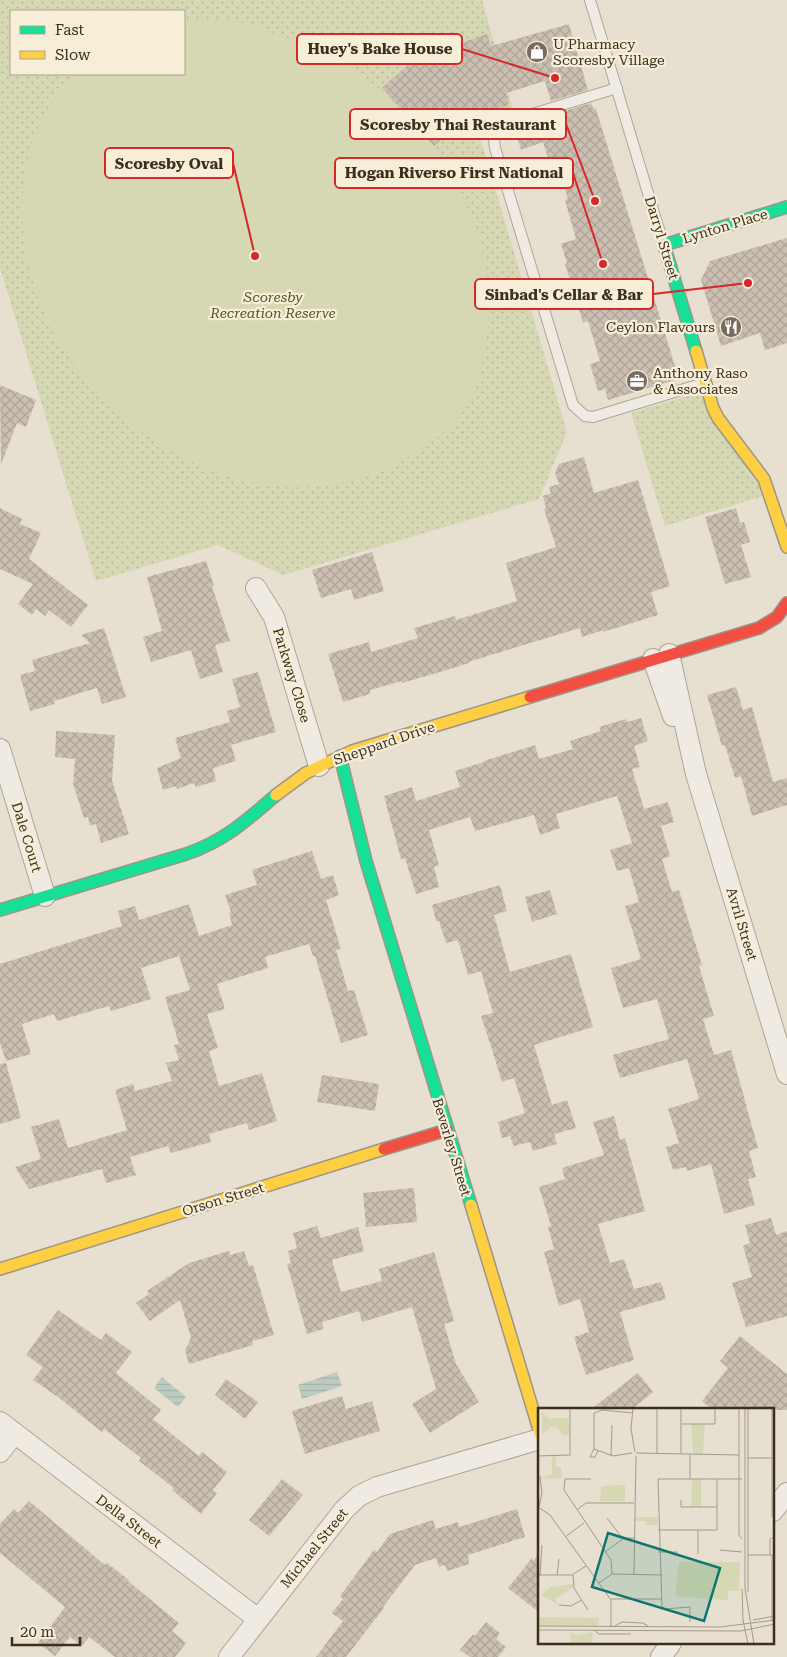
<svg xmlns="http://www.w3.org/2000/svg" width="787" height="1657" font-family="'Roboto Serif',serif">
	<defs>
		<pattern id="park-dots" width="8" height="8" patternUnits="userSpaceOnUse" patternTransform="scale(1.25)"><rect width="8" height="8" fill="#d6d7b3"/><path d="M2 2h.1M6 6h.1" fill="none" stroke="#b9b99a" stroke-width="1.8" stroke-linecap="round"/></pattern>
		<pattern id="water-rules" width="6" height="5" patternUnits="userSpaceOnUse" patternTransform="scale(1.25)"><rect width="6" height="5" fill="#bcccc2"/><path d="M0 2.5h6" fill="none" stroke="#a2b0a6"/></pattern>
		<pattern id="building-cross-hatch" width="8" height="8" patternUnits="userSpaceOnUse" patternTransform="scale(1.25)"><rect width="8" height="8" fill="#cbbfb2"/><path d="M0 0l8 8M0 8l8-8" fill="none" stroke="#afa499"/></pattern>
	</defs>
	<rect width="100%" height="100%" fill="#e7e0d1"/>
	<!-- park -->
	<g fill="url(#park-dots)" fill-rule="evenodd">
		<path d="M0,0H482L513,109L475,120L567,432L539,499L283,575L218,545L96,581L0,268ZM11,11H184V74H11Z"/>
		<path d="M707,390L770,494L665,526L631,413Z"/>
	</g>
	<!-- pitch -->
	<path fill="#d6d7b3" d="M184,20C201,19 220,19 238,22C251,24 263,29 276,34C288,39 302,42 314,48C339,60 367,76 387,96C404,113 423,131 437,151C447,165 455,182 463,198C485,245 494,289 486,341C483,363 478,387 467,406C452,429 430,444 407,458C315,513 203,486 126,419C81,379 50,341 33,282C11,207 20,133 73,74H184Z"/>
	<!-- water -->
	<g fill="url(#water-rules)">
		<path d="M337,1372L342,1386L302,1399L298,1385Z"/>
		<path d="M162,1377L186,1397L178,1407L154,1388Z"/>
	</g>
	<!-- building -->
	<g fill="url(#building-cross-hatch)">
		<path d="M569,24L588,90L551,101L545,81L506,93L509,105L463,120L434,146L382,88L411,62L406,45L452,32L457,38L462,37L464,42L487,34L491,46Z"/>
		<path d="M591,103L593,108L596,109L679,379L608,400L605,389L598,391L590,364L600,361L588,321L583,323L565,264L567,263L561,244L576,239L565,200L568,199L556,160L549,162L543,142L521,150L515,130L556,118L555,114Z"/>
		<path d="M787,238V343L765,350L760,333L721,346L701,280L710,261Z"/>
		<path d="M0,385L36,400L26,427L17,423L1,464Z"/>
		<path d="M584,457L594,493L638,480L670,586L651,592L658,615L603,632V630L582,637L580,628L468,662L469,663L440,672L402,683V681L370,690V694L343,702L328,654L369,642L371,652L418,638L414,628L455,616L456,620L517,601L506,563L556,547L544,509L546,508L543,496L551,493L549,487L559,484L555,472L559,464Z"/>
		<path d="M0,508L22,519L20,524L41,533L29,559L88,605L71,627L49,610L45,616L36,609L32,615L18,604L33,584L0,569Z"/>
		<path d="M736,508L740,523L744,522L750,542L741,545L751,577L725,584L705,517Z"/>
		<path d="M372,552L384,591L354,600L351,589L321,598L312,570Z"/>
		<path d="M206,561L214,586H212L230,641L215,645L223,672L200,679L191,650L151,662L143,637L162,631L147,577Z"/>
		<path d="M104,628L126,697L102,704L97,688L54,701L55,704L30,711L20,675L35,671L32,660L90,643L81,635Z"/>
		<path d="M258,672L276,732L231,745L236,761L213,768L216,781L196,787L194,783L177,789L176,786L163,790L157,768L181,758L175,738L230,722L227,711L240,707L232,679Z"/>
		<path d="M736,687L743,710L752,707L773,782L787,778V805L752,816L741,776L735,778L725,745L722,746L707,695Z"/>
		<path d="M641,718L648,741L634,746L640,767L632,769L644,809L668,802L674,822L661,826L670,856L662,859L672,892L679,890L702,965L699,966L714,1016L703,1019L714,1055L731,1050L758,1148L749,1151L756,1177L748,1179L755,1205L724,1214L711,1164L687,1171L686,1167L673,1170L666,1147L679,1143L668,1109L699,1099L687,1059L620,1078L613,1055L669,1039L657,999L623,1008L611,968L641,959L625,906L639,902L629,868L617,871L610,850L632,843L617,796L556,814L560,828L540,835L534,815L475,831L470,817L429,830L439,865L434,867L439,887L416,894L405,858L401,859L384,796L412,787L416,801L460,787L455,771L484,762V761L535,745L539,759L573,749L570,741L601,731L599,727L626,719L627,722Z"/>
		<path d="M56,731L115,735L112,781L129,834L101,843L96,824L90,826L88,817L84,818L73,784L75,759L55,757Z"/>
		<path d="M312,851L321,879L333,875L339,895L326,900L341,949L336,950L348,991L354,990L368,1035L341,1043L315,956H313L309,944L265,957L268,968L217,984L225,1009L207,1014L218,1048L209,1051L219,1086L262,1073L277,1121L249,1130L247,1123L209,1134L211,1142L171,1153L168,1146L130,1157L136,1175L106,1183L102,1169L29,1189L15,1167L41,1159L31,1127L59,1119L68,1148L127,1130L115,1090L133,1084L135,1091L172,1081L166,1063L179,1060L174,1045L179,1044L165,997L190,990L179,956L141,968L151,999L111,1011L109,1006L57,1021L54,1014L22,1024L31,1054L6,1061L0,1043V964L122,926L118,911L135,906L139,920L189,904L199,936L232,925L229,913L231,912L225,895L257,885L252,870Z"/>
		<path d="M500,885L507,911L494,915L510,972L571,954L593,1027L534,1045L552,1105L567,1100L576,1128L554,1134L557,1144L533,1151L530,1142L514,1146L510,1136L502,1138L498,1122L525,1113L514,1078L502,1082L490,1043L481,1016L493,1013L481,971L468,975L458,940L446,943L439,921H436L432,905Z"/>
		<path d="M550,890L557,914L532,922L525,897Z"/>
		<path d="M6,1063L21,1118L0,1124V1064Z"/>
		<path d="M322,1075L379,1084L375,1111L317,1102Z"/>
		<path d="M614,1116L620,1140L625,1138L645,1211L598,1224L610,1263L624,1259L634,1289L661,1282L666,1299L620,1312L634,1360L586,1375L574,1337L589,1332L580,1299L559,1306L544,1252L554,1249L548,1227L551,1226L539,1187L565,1179L562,1168L604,1155L593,1122Z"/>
		<path d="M414,1188L417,1222L366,1227L363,1193Z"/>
		<path d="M771,1218L776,1235L787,1231V1316L746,1327L732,1283L752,1277L743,1246L750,1243L745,1225Z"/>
		<path d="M317,1226L321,1238L358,1227L364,1251L332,1260L341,1292L382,1281L379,1269L434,1252L454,1321L444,1324L456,1364L479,1402L430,1433L412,1404L436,1389L412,1307L362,1322L359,1311L322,1322L323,1329L307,1334L287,1264L291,1263L288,1251L297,1248L293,1233Z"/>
		<path d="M229,1251L230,1255L244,1251L249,1266L253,1265L274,1335L252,1341L253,1345L189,1364L185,1350L191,1338L180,1300L150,1321L136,1303L149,1294L147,1291L189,1263Z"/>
		<path d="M58,1310L101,1340L106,1333L132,1352L116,1373L161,1410L153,1419L199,1456L202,1452L227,1472L213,1490L217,1493L201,1514L172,1490L174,1488L139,1461L141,1458L104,1429L102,1432L58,1397L33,1380L43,1367L26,1355Z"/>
		<path d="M740,1336L787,1374V1410H713L702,1401L728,1368L720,1361Z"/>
		<path d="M638,1373L653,1392L631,1410H590Z"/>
		<path d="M226,1379L258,1402L245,1419L215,1395Z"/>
		<path d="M342,1396L346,1409L372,1401L380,1431L305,1454L292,1411Z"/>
		<path d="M282,1479L303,1495L269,1536L249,1520Z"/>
		<path d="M29,1501L100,1561L105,1565L107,1563L129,1580L128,1581L179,1623L172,1631L186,1643L175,1657H115L89,1637L82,1646L70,1637L55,1656L38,1643L65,1607L0,1553V1524L14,1509L18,1513Z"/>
		<path d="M517,1509L525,1537L468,1555L469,1564L447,1571L445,1565L439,1567L436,1558L415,1565L383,1607L384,1608L346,1657H316L343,1621L332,1613L343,1599L340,1596L374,1550L377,1552L390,1534L433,1520L436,1529L458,1522L459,1527Z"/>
		<path d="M540,1552V1613L508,1588L532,1558L533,1561Z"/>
		<path d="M486,1622L500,1633L496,1639L506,1647L498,1657H470L460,1650L473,1634L475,1636Z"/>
	</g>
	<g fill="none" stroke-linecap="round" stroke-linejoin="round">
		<!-- lane casing -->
		<g stroke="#ada599" stroke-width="12">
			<g id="lane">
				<path d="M590,0L663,243"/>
				<path d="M617,88L503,123C494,131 493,136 495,148L573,405L585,416L593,417L704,383"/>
			</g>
		</g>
		<!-- street casing -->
		<g stroke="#ada599" stroke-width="22">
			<g id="street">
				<path d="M256,588L274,617L319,766"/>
				<path d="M669,654L696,774L787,1074"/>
				<path d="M653,659L673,716"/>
				<path d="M0,749L45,896"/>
				<path d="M0,1422L258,1619"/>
				<path d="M0,1452L14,1434"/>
				<path d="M773,1511L787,1493"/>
				<path d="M229,1657L344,1510L359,1496L377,1487L540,1439"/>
				<path d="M661,1657L671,1643"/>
			</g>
		</g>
		<!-- fast casing -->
		<g stroke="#9c958a" stroke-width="14">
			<g id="fast">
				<path d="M696,351L664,245L787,207"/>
				<path d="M340,756L366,861L471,1205"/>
				<path d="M0,910L186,854C224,841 246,821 276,795"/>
			</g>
		</g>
		<!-- slow casing -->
		<g stroke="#9c958a" stroke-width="14">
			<g id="slow">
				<path d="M696,351L713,408L718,418L764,479L787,547"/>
				<path d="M276,795L306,773L352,751L530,697"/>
				<path d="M471,1205L540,1433"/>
				<path d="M0,1269L384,1149"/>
			</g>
		</g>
		<!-- jam casing -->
		<g stroke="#9c958a" stroke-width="14">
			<g id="jam">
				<path d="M530,697L759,628L777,617L787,603"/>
				<path d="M384,1149L447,1130"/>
			</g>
		</g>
		<!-- lane -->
		<use href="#lane" stroke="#efebe3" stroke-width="10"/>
		<!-- street -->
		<use href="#street" stroke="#efebe3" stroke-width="20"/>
		<!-- fast -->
		<use href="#fast" stroke="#16e098" stroke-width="11"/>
		<!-- slow -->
		<use href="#slow" stroke="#ffcf43" stroke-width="11"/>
		<!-- jam -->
		<use href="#jam" stroke="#f24e42" stroke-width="11"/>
	</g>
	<!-- icons -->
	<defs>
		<g id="shop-disc" transform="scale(1.125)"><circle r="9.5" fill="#786c5e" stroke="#f7eed8"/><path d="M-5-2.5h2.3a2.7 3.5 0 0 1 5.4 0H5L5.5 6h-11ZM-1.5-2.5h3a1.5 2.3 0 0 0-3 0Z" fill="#fff"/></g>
		<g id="restaurant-disc" transform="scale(1.125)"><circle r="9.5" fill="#786c5e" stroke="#f7eed8"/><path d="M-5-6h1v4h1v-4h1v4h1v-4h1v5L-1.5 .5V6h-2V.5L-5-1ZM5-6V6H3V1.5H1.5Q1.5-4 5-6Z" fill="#fff"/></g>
		<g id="office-disc" transform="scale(1.125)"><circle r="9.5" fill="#786c5e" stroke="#f7eed8"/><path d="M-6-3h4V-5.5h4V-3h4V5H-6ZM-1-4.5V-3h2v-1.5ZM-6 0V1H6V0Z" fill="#fff"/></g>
	</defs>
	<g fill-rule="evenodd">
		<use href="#shop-disc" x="537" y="52"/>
		<use href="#restaurant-disc" x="731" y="327"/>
		<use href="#office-disc" x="637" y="381"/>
	</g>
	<g text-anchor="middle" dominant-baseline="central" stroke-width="4.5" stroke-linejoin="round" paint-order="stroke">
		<!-- poi labels -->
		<g font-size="14" fill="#3d2e20" stroke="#f7eed8" text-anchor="start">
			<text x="553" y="44">U Pharmacy<tspan x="553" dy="16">Scoresby Village</tspan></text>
			<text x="715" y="327" text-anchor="end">Ceylon Flavours</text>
			<text x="653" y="373">Anthony Raso<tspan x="653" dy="16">&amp; Associates</tspan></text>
		</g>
		<!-- street labels -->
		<g font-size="14" fill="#3d2e20" stroke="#f7eed8">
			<text transform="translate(725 226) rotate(-17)">Lynton Place</text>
			<text transform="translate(662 238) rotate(73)">Darryl Street</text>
			<text transform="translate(292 675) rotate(73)">Parkway Close</text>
			<text transform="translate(384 743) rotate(-19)">Sheppard Drive</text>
			<text transform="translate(27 837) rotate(73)">Dale Court</text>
			<text transform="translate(742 924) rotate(73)">Avril Street</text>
			<text transform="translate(452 1147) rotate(73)">Beverley Street</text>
			<text transform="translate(223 1199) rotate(-17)">Orson Street</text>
			<text transform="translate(129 1521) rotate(37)">Della Street</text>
			<text transform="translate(314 1548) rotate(-51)">Michael Street</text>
		</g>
		<!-- park labels -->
		<g font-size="14" font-style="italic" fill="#4d5a26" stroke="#f7eed8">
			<text x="273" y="297">Scoresby<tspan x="273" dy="16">Recreation Reserve</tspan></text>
		</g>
	</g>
	<!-- overview -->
	<g transform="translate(538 1408)">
		<rect width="236" height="236" fill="#e7e0d1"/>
		<path d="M4,4L13,13V10H31V27H24L20,20L14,18L4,27ZM153,16H167L165,46H155ZM14,48H18V59H23L24,70L0,71L14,66ZM154,71H163V99H153ZM96,109H120V117H108V113H96ZM141,154H202L201,183H190V192L141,189L137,186ZM35,176L36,179L17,191L21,197L3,187L13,179ZM0,209L61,210L60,218H0ZM32,224L38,227L54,224L55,236H33Z" fill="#d6d7b3"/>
		<path d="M87,77V93H62L63,78ZM143 171a16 16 0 1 1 32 0a16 16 0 1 1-32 0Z" fill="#d6d7b3"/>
		<path fill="none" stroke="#a3998a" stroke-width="1" d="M32,0V48M95,0L93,21L97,44M201,0V127L204,131M207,0V180L216,236M210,0V184M56,5V41L75,48L94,45M56,5L64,2L95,5M143,16H177V0M56,41L52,49H57L60,43M98,45L201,47M119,46V0M143,46V0M0,48L31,47M73,48L74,17M210,50H234M53,71H27L26,82L73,152L74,166M152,71V47M143,92V99H179M0,99L12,107L73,192V218M1,99L4,85L2,68M40,101L48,95H96M234,109V0M69,110L85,131M120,122H179V71M27,129L46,115M182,142L204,144M67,144L86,130H96M120,144H140M160,146V122M210,147H237M232,147V131L237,129M234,147V212M96,166L98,48M0,167H34L48,158M2,167L4,137M19,167L21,151M35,167L36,180L50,202M61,175L74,166L124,167M204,181L205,212L210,236M73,191H124M21,197L33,198L44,192M215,212L237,208M152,214V199L127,201L124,199L120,71H204M0,218L182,219L237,212M77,218L84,214L105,215L110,218M0,222L203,223L237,216M56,222L61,226H93"/>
		<path fill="#0f766e" fill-opacity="0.15" stroke="#0f766e" stroke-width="2.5" d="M70,125L182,160L166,213L54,179Z"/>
		<rect width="236" height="236" fill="none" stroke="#3d2e20" stroke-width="2.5"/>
	</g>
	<!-- callouts -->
	<path fill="none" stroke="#d62828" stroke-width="2" d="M555 78L462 49M595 201L566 124M255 256L233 163M603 264L573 173M748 283L653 294"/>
	<g fill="#d62828" stroke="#f7eed8" stroke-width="2">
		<circle cx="555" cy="78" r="5"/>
		<circle cx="595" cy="201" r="5"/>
		<circle cx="255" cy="256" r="5"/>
		<circle cx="603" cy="264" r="5"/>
		<circle cx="748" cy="283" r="5"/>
	</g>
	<g fill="#f7eed8" stroke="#d62828" stroke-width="2">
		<rect x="297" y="34" width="165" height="30" rx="5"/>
		<rect x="350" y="109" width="216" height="30" rx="5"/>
		<rect x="105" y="148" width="128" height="30" rx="5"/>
		<rect x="335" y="158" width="238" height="30" rx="5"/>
		<rect x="475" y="279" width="178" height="30" rx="5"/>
	</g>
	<g font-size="15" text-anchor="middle" font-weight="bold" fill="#3d2e20">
		<text x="380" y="54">Huey's Bake House</text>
		<text x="458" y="130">Scoresby Thai Restaurant</text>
		<text x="169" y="169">Scoresby Oval</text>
		<text x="454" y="178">Hogan Riverso First National</text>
		<text x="564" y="300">Sinbad's Cellar &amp; Bar</text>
	</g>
	<!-- legend -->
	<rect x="10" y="10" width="175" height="65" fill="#f7eed8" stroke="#ada18e"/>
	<rect x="20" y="26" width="25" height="8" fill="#16e098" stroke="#ada18e"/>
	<text x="55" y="35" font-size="15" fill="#3d2e20">Fast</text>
	<rect x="20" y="51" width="25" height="8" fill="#ffcf43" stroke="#ada18e"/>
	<text x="55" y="60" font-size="15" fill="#3d2e20">Slow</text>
	<!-- scale -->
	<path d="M12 1637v8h68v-8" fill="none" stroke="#3d2e20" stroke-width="2.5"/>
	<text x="20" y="1637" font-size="15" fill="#3d2e20" stroke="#f7eed8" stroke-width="4" paint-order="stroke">20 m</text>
</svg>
